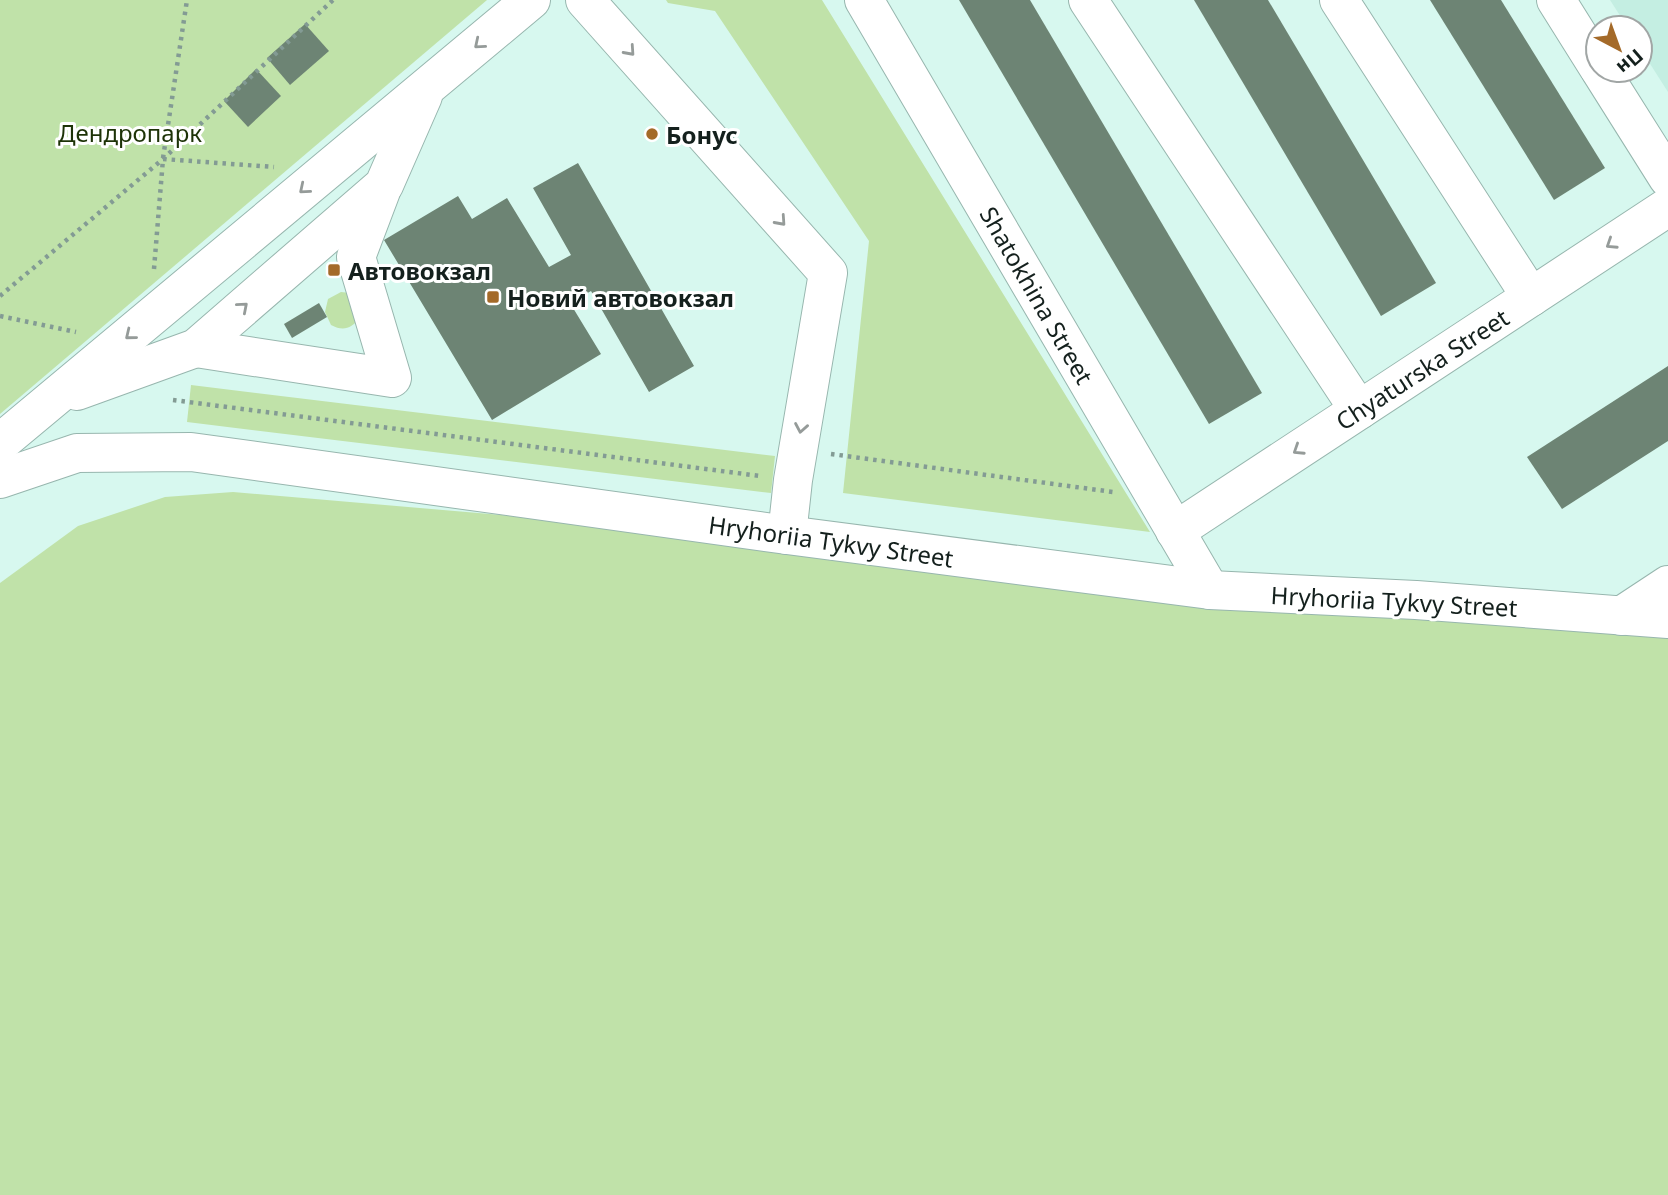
<svg xmlns="http://www.w3.org/2000/svg" width="1668" height="1195" font-family="'Noto Sans',sans-serif">
	<rect width="100%" height="100%" fill="#d7f8ef"/>
	<!-- built -->
	<path fill="#c4eee2" d="M1610,0H1668V92L1640,48V28H1628Z"/>
	<!-- green -->
	<g fill="#c0e2a9">
		<path d="M0,0H487L0,414Z"/>
		<path d="M666,0H822L1150,532L843,493L869,241L715,11L668,3Z"/>
		<path d="M341,292L350,293L360,318C351,328 344,332 331,325L325,312L328,299Z"/>
		<path d="M191,385L775,456L771,493L187,422Z"/>
		<path d="M233,492L1668,615V1195H0V583L78,526L165,497Z"/>
	</g>
	<!-- building -->
	<g fill="#6d8474">
		<path d="M959,0H1030L1262,393L1209,424Z"/>
		<path d="M1194,0H1268L1436,283L1381,316Z"/>
		<path d="M1430,0H1501L1605,168L1554,200Z"/>
		<path d="M305,24L329,51L290,85L267,58Z"/>
		<path d="M256,69L281,96L248,127L224,101Z"/>
		<path d="M578,163L694,366L649,392L591,291L570,303L601,354L492,420L384,240L458,196L472,219L507,198L549,267L571,255L533,188Z"/>
		<path d="M319,303L327,317L292,338L284,324Z"/>
		<path d="M1668,366V441L1562,509L1527,457Z"/>
	</g>
	<g fill="none" stroke-linecap="round" stroke-linejoin="round">
		<!-- minor casing -->
		<g stroke="#97b6ae" stroke-width="40">
			<g id="minor">
				<path d="M585,0L828,273L793,480L787,535"/>
				<path d="M864,0L1210,590"/>
				<path d="M1088,0L1359,410"/>
				<path d="M1339,0L1531,297"/>
				<path d="M1556,0L1598,67"/>
				<path d="M1600,70L1668,178"/>
				<path d="M196,348L392,378L356,257L381,191"/>
				<path d="M77,391L196,348L384,185L423,96"/>
				<path d="M0,443L531,0"/>
				<path d="M0,479L77,453L191,452L787,535L1210,590L1416,600L1668,619"/>
				<path d="M1175,531L1668,207"/>
				<path d="M1621,616L1668,585"/>
			</g>
		</g>
		<!-- path -->
		<g stroke="#839b94" stroke-width="4.5" stroke-dasharray="3.5 5" stroke-linecap="butt">
			<path d="M163,158L187,0"/>
			<path d="M154,269L163,159L274,167"/>
			<path d="M0,296L163,159L333,0"/>
			<path d="M0,316L76,332"/>
			<path d="M173,400L760,476"/>
			<path d="M831,454L1113,492"/>
		</g>
		<!-- minor -->
		<use href="#minor" stroke="#fff" stroke-width="38"/>
	</g>
	<!-- one-way arrows -->
	<defs><path id="oneway-chevron" d="M-2-3.5L2.5 0L-2 3.5" fill="none" stroke-width="1.6" stroke-linecap="round" stroke-linejoin="round" transform="scale(1.75)"/></defs>
	<g stroke="#959b99">
		<use href="#oneway-chevron" transform="translate(479 44) rotate(140)"/>
		<use href="#oneway-chevron" transform="translate(630 51) rotate(48)"/>
		<use href="#oneway-chevron" transform="translate(304 189) rotate(140)"/>
		<use href="#oneway-chevron" transform="translate(781 221) rotate(48)"/>
		<use href="#oneway-chevron" transform="translate(1611 244) rotate(147)"/>
		<use href="#oneway-chevron" transform="translate(243 307) rotate(-41)"/>
		<use href="#oneway-chevron" transform="translate(130 335) rotate(141)"/>
		<use href="#oneway-chevron" transform="translate(801 428) rotate(100)"/>
		<use href="#oneway-chevron" transform="translate(1298 450) rotate(147)"/>
	</g>
	<!-- markers -->
	<g fill="#a46a29" stroke="#fff" stroke-width="2.5">
		<circle cx="652" cy="134" r="7"/>
		<rect x="327" y="263" width="14" height="14" rx="3.5"/>
		<rect x="486" y="290" width="14" height="14" rx="3.5"/>
	</g>
	<g text-anchor="middle" dominant-baseline="central" stroke-width="6" stroke-linejoin="round" paint-order="stroke">
		<!-- park labels -->
		<g font-size="24" fill="#1d3307" stroke="#fff">
			<text x="130" y="132">Дендропарк</text>
		</g>
		<!-- poi labels -->
		<g font-size="24" font-weight="bold" fill="#14201d" stroke="#fff" text-anchor="start">
			<text x="666" y="134">Бонус</text>
			<text x="348" y="270">Автовокзал</text>
			<text x="507" y="297">Новий автовокзал</text>
		</g>
		<!-- street labels -->
		<g font-size="24" fill="#14201d" stroke="#fff">
			<text transform="translate(1037 295) rotate(60)">Shatokhina Street</text>
			<text transform="translate(1422 369) rotate(-33)">Chyaturska Street</text>
			<text transform="translate(831 541) rotate(8)">Hryhoriia Tykvy Street</text>
			<text transform="translate(1394 601) rotate(3)">Hryhoriia Tykvy Street</text>
		</g>
	</g>
	<!-- north arrow -->
	<g transform="translate(1619 49) rotate(139)"><circle r="33" fill="#ffffff" stroke="#a1a6a5" stroke-width="2"/>
	<path d="M0-5L12 26L0 18L-12 26Z" fill="#a46a29"/>
	<text y="-10" font-size="19" font-weight="bold" text-anchor="middle" fill="#14201d">Пн</text>
	</g>
</svg>
